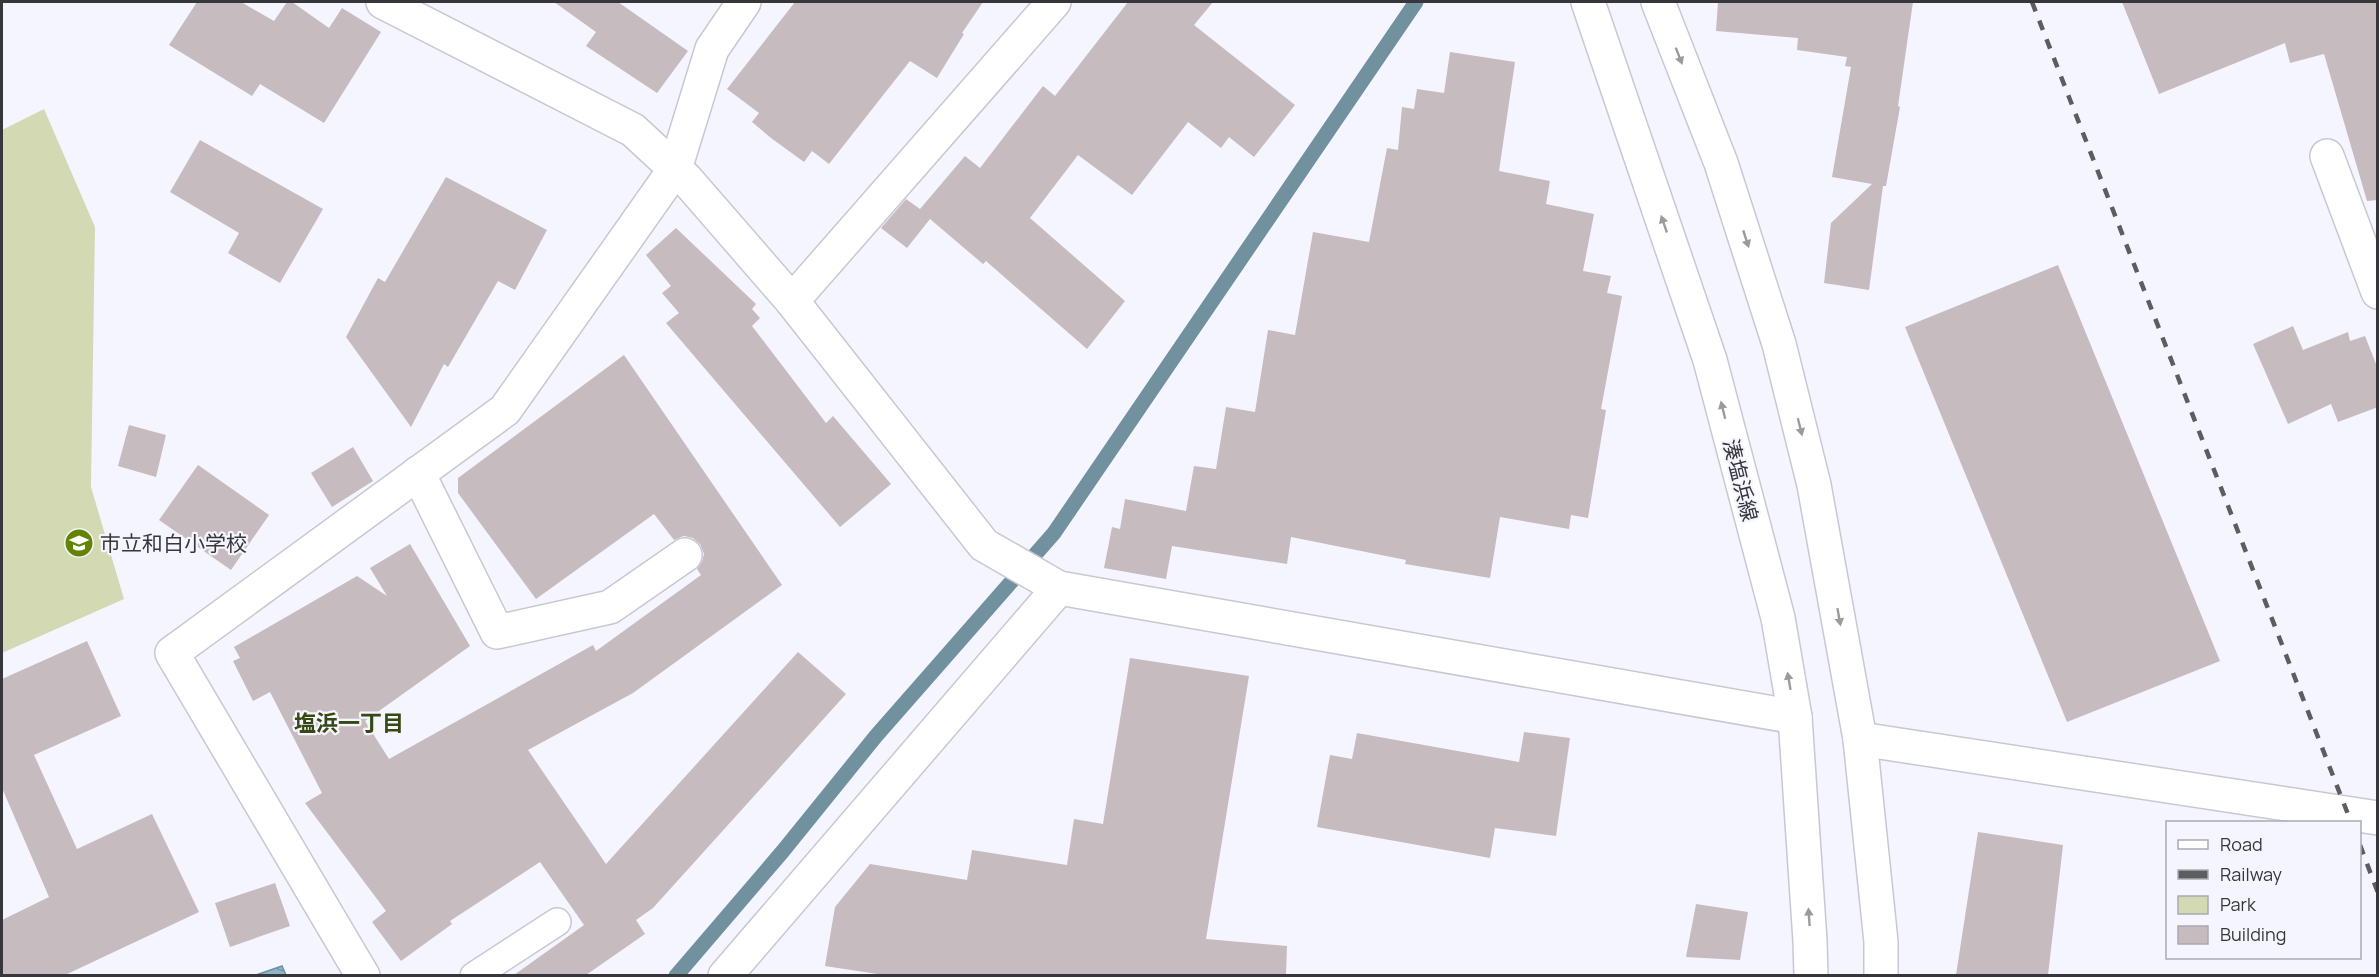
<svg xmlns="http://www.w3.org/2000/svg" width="2379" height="977" font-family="Manrope,'Noto Sans JP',sans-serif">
	<defs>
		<pattern id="water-waves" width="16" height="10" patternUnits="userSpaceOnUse" patternTransform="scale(1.5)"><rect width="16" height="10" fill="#8ab7ca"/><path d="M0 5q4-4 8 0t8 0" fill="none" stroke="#7296a5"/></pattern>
	</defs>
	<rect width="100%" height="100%" fill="#f5f5ff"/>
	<!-- park -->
	<path fill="#d3d9b3" d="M44,109L95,227L91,487L124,599L2,653V130Z"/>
	<!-- water -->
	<path fill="url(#water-waves)" stroke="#71919f" stroke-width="1.5" d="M282,966L286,975H256Z"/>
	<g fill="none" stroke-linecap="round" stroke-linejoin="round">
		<!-- stream -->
		<path stroke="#71919f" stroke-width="15" d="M676,976L783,851L876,736L1054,533L1416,2"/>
	</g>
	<!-- building -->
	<g fill="#c6bbbe">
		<path d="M197,2H241L274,21L287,2H292L329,28L342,8L381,32L324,123L260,84L252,96L169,45Z"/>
		<path d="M554,2H618L688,51L657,93L586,46L596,32Z"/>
		<path d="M795,2H983L962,33L964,34L937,78L910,61L829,164L812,151L804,162L771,138L752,122L759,113L727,89Z"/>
		<path d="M1128,2H1213L1194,25L1295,105L1254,157L1229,137L1221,148L1188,122L1132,195L1078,155L1030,218L1125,301L1087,349L986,261L983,264L930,219L907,248L881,228L906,199L920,209L965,156L980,168L1043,86L1055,96Z"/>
		<path d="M1718,2H1913L1898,106L1900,107L1886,186H1883L1869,290L1824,283L1831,223L1872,184L1832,177L1851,67L1845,66L1847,57L1797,50L1798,38L1716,31Z"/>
		<path d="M2122,2H2378V200L2367,201L2324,54L2290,63L2285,43L2159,94Z"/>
		<path d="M1450,52L1515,62L1499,171L1550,181L1546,204L1594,214L1583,271L1611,276L1607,293L1622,296L1601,409L1606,410L1588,518L1571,515L1569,529L1500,517L1490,578L1405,564L1406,560L1291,537L1287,564L1172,546L1166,579L1104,568L1112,527L1120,529L1125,499L1186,511L1194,466L1216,469L1226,407L1255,412L1268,330L1295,335L1313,232L1369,242L1387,148L1398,150L1402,107L1414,109L1417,89L1444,93Z"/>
		<path d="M200,140L323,209L280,283L228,253L239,233L170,192Z"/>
		<path d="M446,177L547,230L515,290L498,281L448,367L444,364L411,427L346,337L378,278L385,282Z"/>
		<path d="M676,228L756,304L752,309L760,318L752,326L826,423L833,416L891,484L840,527L666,323L679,313L662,293L671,286L646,255Z"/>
		<path d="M2058,265L2220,661L2067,722L1905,327Z"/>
		<path d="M2293,326L2303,350L2348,332L2350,341L2365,336L2378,369V407L2338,422L2331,404L2288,424L2253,344Z"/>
		<path d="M624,355L782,585L633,693L528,750L606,864L798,652L846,694L653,908L636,920L645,934L586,975H514L584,925L540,862L450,921L452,924L401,961L372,922L386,911L305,803L322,793L270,692L253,701L233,661L240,658L234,647L357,576L387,596L370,568L410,544L470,646L365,721L389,759L593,645L596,651L701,575L697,569L702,562L704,554L700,544L693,538L684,536L674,540L654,514L536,599L458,493V478Z"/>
		<path d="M129,425L166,435L156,477L118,466Z"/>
		<path d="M353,447L373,481L332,507L311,473Z"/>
		<path d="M198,465L269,515L231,570L159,520Z"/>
		<path d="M87,641L121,716L34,755L77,849L152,814L199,912L65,975H2V920L49,897L2,788V679Z"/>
		<path d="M1130,658L1249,676L1206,939L1287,946L1286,975H884L825,966L835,907L870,864L967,880L972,850L1067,865L1074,819L1103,824Z"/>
		<path d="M1524,732L1570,738L1556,836L1495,828L1490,858L1317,827L1330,755L1352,759L1357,733L1519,762Z"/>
		<path d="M1978,832L2063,845L2048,975H1956Z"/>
		<path d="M275,883L290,926L230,947L215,903Z"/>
		<path d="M1696,904L1748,912L1740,960L1686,957Z"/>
	</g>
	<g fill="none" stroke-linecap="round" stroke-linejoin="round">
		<!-- service casing -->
		<g stroke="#c8c8d2" stroke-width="30">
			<path id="service" d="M474,976L557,922"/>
		</g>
		<!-- minor casing -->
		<g stroke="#c8c8d2" stroke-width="36">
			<g id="minor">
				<path d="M383,2L633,130L686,179L792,301L984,545L1059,588L1795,717"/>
				<path d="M2327,156L2378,292"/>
				<path d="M792,301L1054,2"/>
				<path d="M418,473L497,632L610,607L685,555"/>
				<path d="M1860,739L2378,818"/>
				<path d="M363,976L172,653L505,410L675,169L712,49L744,2"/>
				<path d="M725,976L1059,588"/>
			</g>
		</g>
		<!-- secondary casing -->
		<g stroke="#c8c8d2" stroke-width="36">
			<g id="secondary">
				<path d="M1588,2L1710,360L1778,618L1795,717L1810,941L1811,976"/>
				<path d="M1658,2L1721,163L1779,344L1814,485L1860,739L1881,942V976"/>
			</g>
		</g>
		<!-- service -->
		<use href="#service" stroke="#fff" stroke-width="27"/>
		<!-- minor -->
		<use href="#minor" stroke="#fff" stroke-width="33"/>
		<!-- secondary -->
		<use href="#secondary" stroke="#fff" stroke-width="33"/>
		<!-- rail -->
		<g stroke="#5c5c61" stroke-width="4.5" stroke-dasharray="10 10" stroke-linecap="butt">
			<path d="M2032,2L2351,822"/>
			<path d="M2360,845L2378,893"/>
		</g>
	</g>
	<!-- one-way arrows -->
	<defs><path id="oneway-solid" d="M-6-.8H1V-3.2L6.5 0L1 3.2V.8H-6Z" transform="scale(1.5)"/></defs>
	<g fill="#9b9b9d">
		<use href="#oneway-solid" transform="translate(1679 56) rotate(69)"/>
		<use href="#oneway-solid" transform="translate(1664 224) rotate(-109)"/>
		<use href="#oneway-solid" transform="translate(1746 239) rotate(72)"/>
		<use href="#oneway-solid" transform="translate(1723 410) rotate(-104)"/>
		<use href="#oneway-solid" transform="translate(1800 427) rotate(76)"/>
		<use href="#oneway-solid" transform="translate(1839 617) rotate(80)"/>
		<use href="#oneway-solid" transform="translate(1789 681) rotate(-100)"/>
		<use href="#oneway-solid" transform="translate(1809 917) rotate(-94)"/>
	</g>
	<!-- icons -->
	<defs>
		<g id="school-disc" transform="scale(1.5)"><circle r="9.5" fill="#628400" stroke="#f5f5ff"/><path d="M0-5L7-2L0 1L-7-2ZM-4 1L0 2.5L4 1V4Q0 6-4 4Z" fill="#fff"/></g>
	</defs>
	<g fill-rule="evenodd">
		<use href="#school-disc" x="79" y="543"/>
	</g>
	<g text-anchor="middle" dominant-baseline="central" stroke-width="4.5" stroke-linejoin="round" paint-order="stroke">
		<!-- street labels -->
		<g font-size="21" fill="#37373b" stroke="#f5f5ff">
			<text transform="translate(1741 480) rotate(76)">湊塩浜線</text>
		</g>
		<!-- poi labels -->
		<g font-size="21" fill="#37373b" stroke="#f5f5ff" text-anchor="start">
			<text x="100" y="543">市立和白小学校</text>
		</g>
		<!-- neighbourhood labels -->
		<g font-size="22" font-weight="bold" fill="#374913" stroke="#f5f5ff">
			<text x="349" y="723">塩浜一丁目</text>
		</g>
	</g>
	<!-- border -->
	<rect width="2379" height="977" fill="none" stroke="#37373b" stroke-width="6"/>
	<!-- legend -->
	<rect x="2166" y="821" width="195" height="138" fill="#f5f5ff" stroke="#a9a9b1" stroke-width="1.5"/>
	<rect x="2178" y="840" width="30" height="9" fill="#ffffff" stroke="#a9a9b1" stroke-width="1.5"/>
	<text x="2220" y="851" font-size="18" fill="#37373b">Road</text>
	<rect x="2178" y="870" width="30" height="9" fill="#5c5c61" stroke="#a9a9b1" stroke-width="1.5"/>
	<text x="2220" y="881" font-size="18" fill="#37373b">Railway</text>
	<rect x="2178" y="896" width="30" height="18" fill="#d3d9b3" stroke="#a9a9b1" stroke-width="1.5"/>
	<text x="2220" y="911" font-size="18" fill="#37373b">Park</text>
	<rect x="2178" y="926" width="30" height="18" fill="#c6bbbe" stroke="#a9a9b1" stroke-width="1.5"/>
	<text x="2220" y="941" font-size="18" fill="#37373b">Building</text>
</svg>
